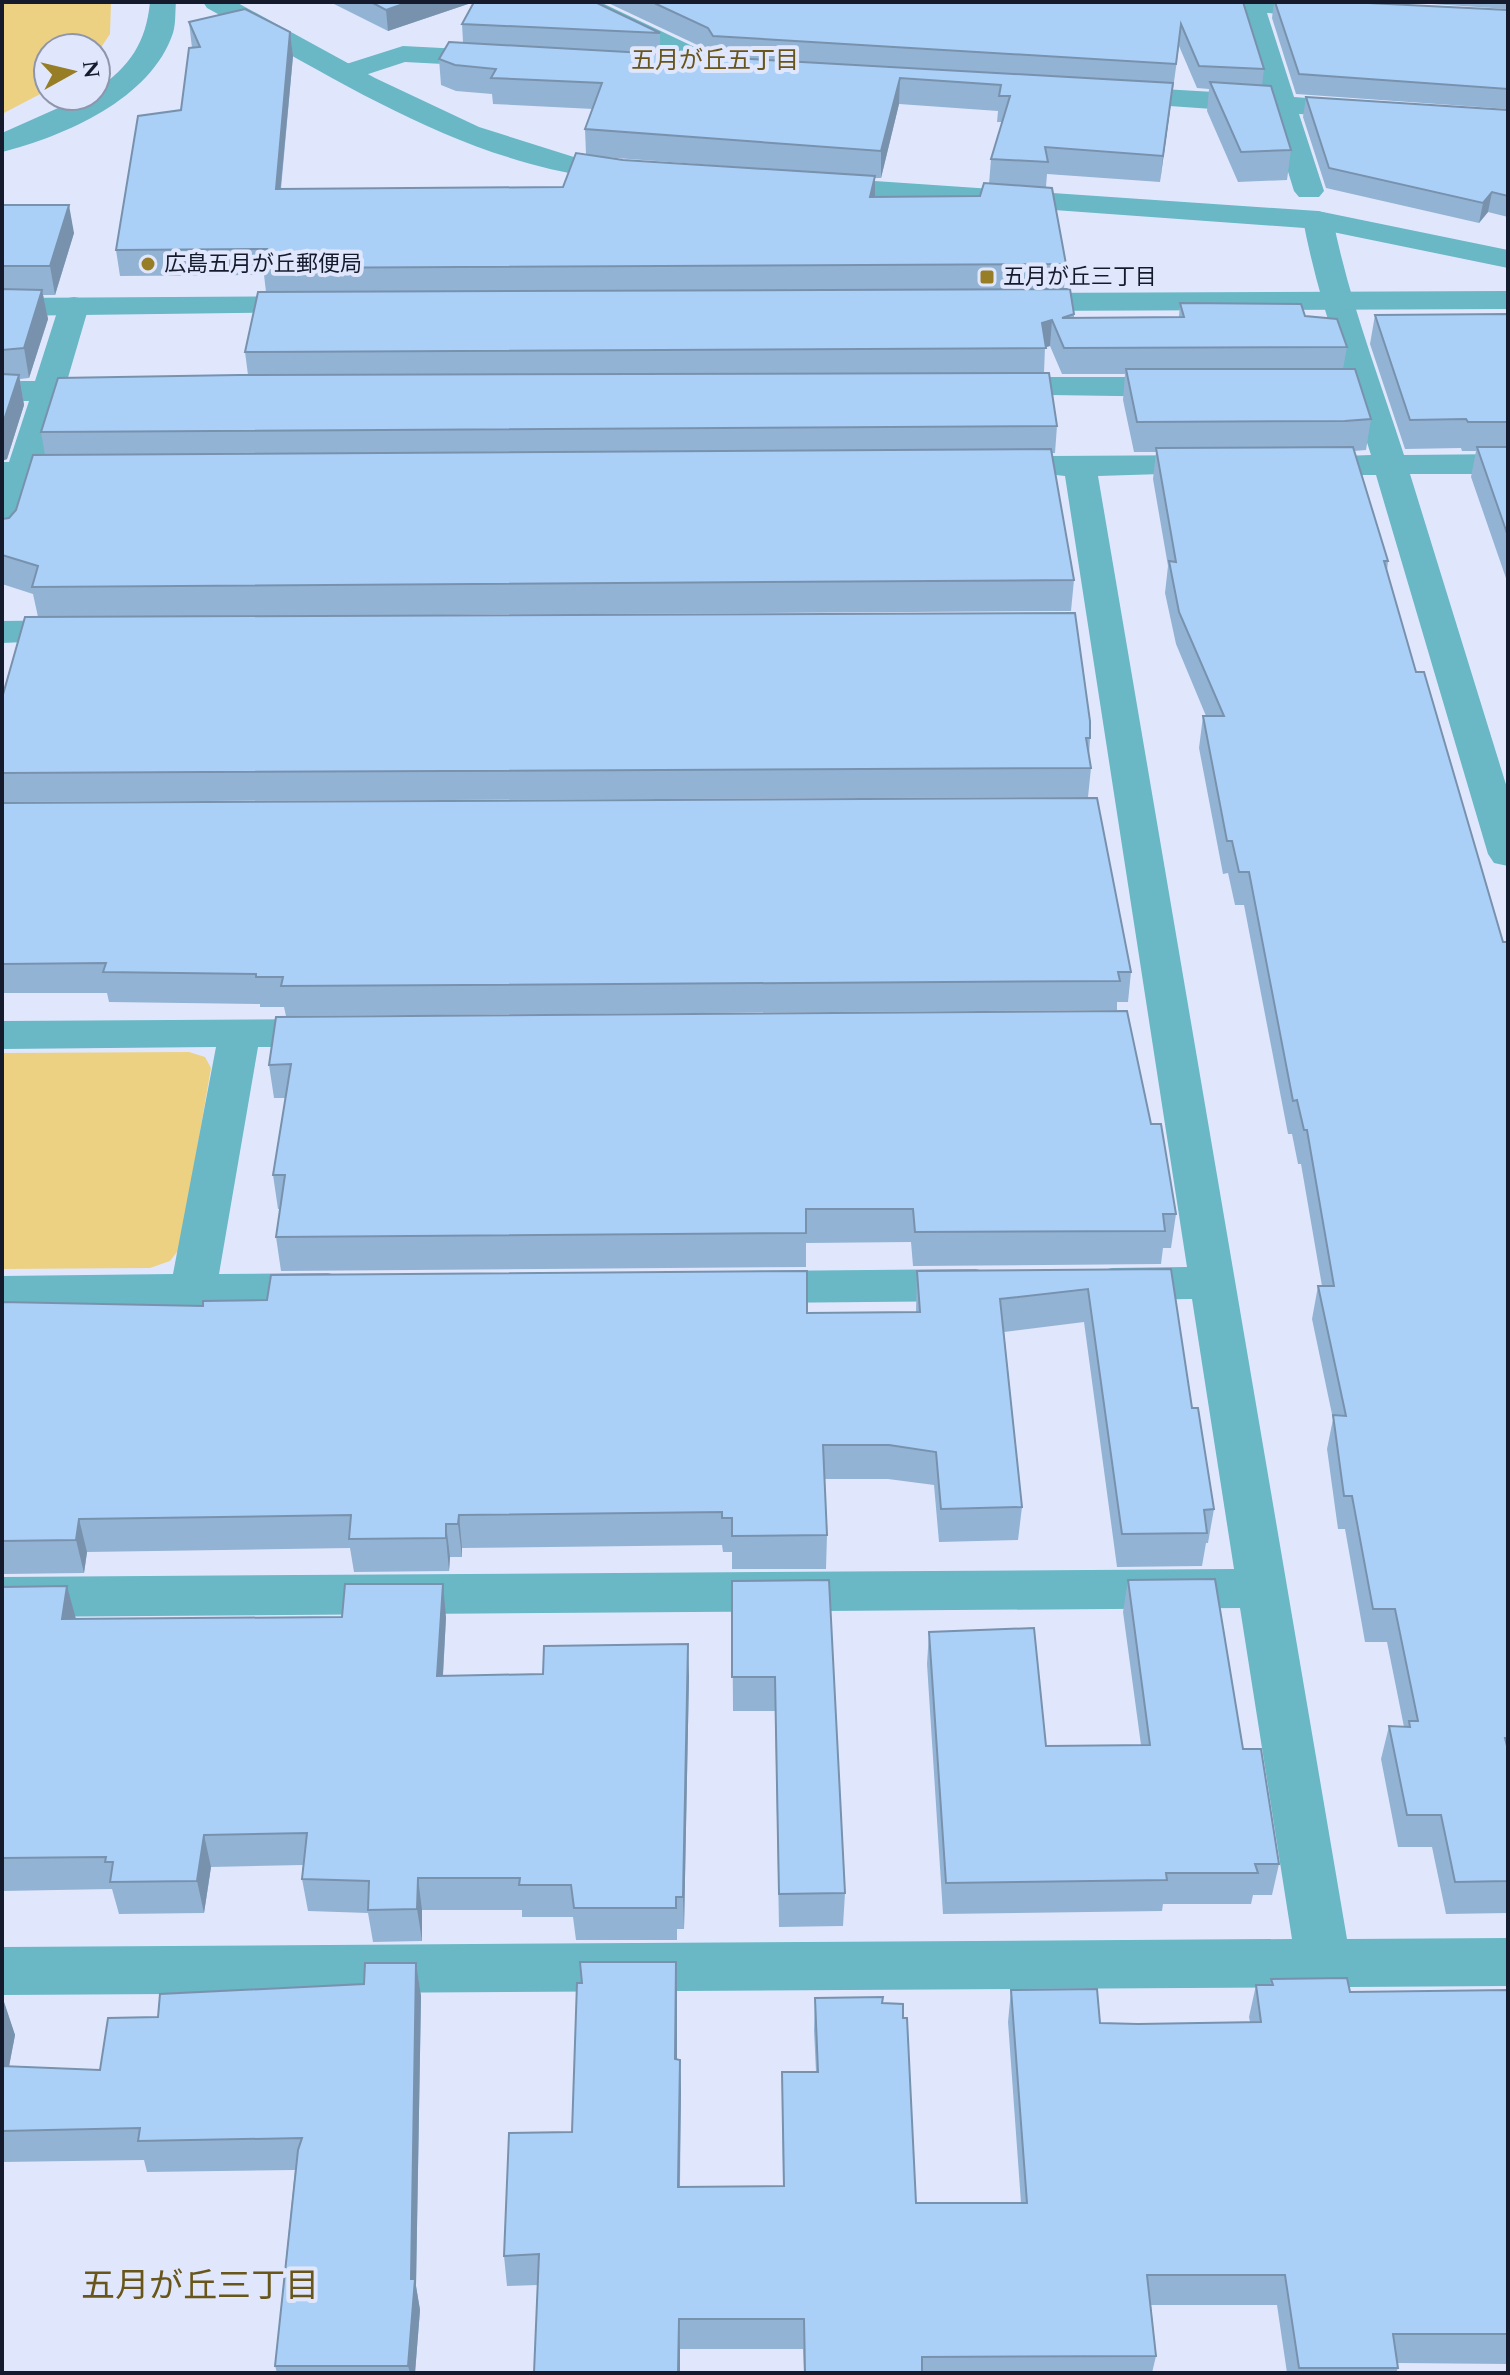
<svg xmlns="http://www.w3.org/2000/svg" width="1510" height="2375" font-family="Spectral,'Noto Sans JP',serif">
	<rect width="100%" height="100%" fill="#e0e7fd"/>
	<!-- green -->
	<g fill="#ecd183">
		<path d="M2,2H111L110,34L96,55V48H48V90L2,114Z"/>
		<path d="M189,1052L205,1057L211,1068L180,1248L170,1261L150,1268L2,1269V1053Z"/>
	</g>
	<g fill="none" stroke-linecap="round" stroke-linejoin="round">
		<!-- minor -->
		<g fill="#6ab7c5" fill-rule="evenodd">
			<path d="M566,2H600L707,53L711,69L707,75H687L683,63L570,8Z"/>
			<path d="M1203,2H1338L1347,9L1343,15L1334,17L1267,13L1294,97L1362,102L1372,104L1376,110L1372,116L1362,118L1299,114L1324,191L1319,197H1299L1294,191L1270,113L1112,102L1102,100L1098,94L1102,88L1112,86L1265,95L1240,11L1207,8Z"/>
			<path d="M403,46L500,51L510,53L514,59L510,65L500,67L405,62L350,80L340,78L336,72L340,66Z"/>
			<path d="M1318,211L1328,214L1333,220C1349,300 1379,377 1404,455L1508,454V474H1410L1508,791V866L1494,863L1488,854L1376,475H1298L1286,472L1281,465L1286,458L1371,455C1347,377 1318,300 1303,220L1308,214Z"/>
			<path d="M74,297L85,299L89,306L67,381L123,384L128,391L123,398L61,401L43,462L98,464L103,471L98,478L36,482L19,539L14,546L2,549V462H9L29,401H2V381H35L59,306L63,299Z"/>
			<path d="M993,377H1184L1195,380L1200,387L1195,394L1184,397L982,394L977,387L982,380Z"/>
			<path d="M1214,455L1226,458L1231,465L1226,472L1098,476L1347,1939L1508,1938V1986L2,1995V1947L1292,1939L1240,1608L2,1617V1577L1234,1569L1192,1299L1112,1300L1096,1296L1089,1284L1096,1272L1112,1268L1187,1267L1065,476L1038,473L1033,466L1038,459L1050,456Z"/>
			<path d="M81,620L94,623L99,631L94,639L2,643V621Z"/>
			<path d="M332,1019L347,1023L353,1033L347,1043L332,1047H258L219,1274L328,1273L344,1277L351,1289L344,1301L328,1305L2,1308V1276L173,1274L216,1047L2,1049V1021Z"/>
			<path d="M976,1269L992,1273L999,1285L992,1297L976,1301L748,1303L732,1299L725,1287L732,1275L748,1271Z"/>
		</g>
		<!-- tertiary -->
		<g fill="#6ab7c5" fill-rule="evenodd">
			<path d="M150,2H176C175,12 176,23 173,33C151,99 65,136 2,152V133L85,96H96V90C130,66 146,43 150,2Z"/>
			<path d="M203,2H236L375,78L479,127L577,158L641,168L645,174L641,180C625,184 609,180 593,177C453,157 328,74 207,8Z"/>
			<path d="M816,177L1318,211L1508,250V268L1318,229L806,192L801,186L806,180Z"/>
			<path d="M1508,291V309L1012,311L1001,309L997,302L1001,295L1012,293Z"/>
			<path d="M316,296L327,298L331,305L327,312L2,316V298Z"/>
		</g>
	</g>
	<!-- wall -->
	<g fill="#93b3d5" fill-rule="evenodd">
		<path d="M330,2H595L660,33V53L712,56L708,50L606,2H1243L1264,69L1262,85L1291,150L1287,180L1238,182L1207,111L1209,89L1197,88L1179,46L1160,182L1047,174L1046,187L1066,264L1064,289L1074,314V318L1179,317L1180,303L1305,316L1347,347L1343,369L1371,419L1366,450L1354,451L1388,561L1387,571L1416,672L1503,942H1508V1913L1446,1914L1432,1847H1398L1381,1759L1389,1726L1404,1727L1387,1642H1365L1345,1529H1338L1327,1449L1333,1419L1312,1319L1318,1286H1322L1301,1164H1298L1292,1134H1288L1244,905H1235L1228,873L1223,874L1199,748L1203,716H1206L1176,644L1165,593L1168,566L1153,479L1156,452H1134L1123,400L1125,374H1062L1050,346L1045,347L1044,373L1057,426L1055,453H1052L1074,580L1071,611L286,616L1090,738L1089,756L1091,768L1088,797L2,802V698L38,617L33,594L2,584V519L9,518L16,510L45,455L41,432L248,375L245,352L266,292L264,275L120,276L116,250L181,110L192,48L189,22L290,32L293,56L281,189L563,187L586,154L585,129L593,109L493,104L492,94L456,91L441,85L439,59L463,42L462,24L474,2L388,31ZM899,104L998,111L997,122H1002L991,159L989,184L980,196L875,197V178H881ZM604,157L616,158L750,168L623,160Z"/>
		<path d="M1274,2H1348L1508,10V109L1296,94L1272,18Z"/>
		<path d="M1401,2H1508V9Z"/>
		<path d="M1306,97L1508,110V217L1488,212L1479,223L1326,188L1303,117Z"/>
		<path d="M2,205L74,233L55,295H43L48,319L29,378L20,379L24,405L7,459L2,461Z"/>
		<path d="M1508,314V584L1471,477L1476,451H1462L1461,448L1405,449L1370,344L1375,315Z"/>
		<path d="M2,803L1131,972L1128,1002H1117V1010L286,1016L284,1007H260V1004L109,1002L107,993H3L2,996Z"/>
		<path d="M276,1017L1151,1124L1176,1214L1171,1248H1163L1161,1264L913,1266L911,1242L806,1243V1267L281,1271L276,1237L280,1209H278L273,1175L285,1098H274L269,1065Z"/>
		<path d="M1171,1269L1192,1408L1214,1509L1208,1543H1206L1202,1566L1117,1567L1084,1322L1004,1332L1022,1507L1018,1540L939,1542L934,1485L888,1479H824L827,1535L826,1569H732V1552H723L722,1545L462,1548V1557H450L449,1571L354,1572L350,1548L87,1552L84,1573L4,1574L2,1566V1302L203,1306L807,1313L916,1312L917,1271Z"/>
		<path d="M829,1580L845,1893L843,1926L779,1927L775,1711H733L732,1581Z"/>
		<path d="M1128,1580L1279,1864L1272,1895H1253L1251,1904H1163L1162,1911L943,1914L927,1664L929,1632L1046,1746L1141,1745L1123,1612Z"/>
		<path d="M67,1586L75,1619L446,1617L443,1676H689L684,1929H677V1940H576L573,1917H522V1910H422V1941L373,1942L368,1913L308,1911L302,1879L303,1865L211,1867L204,1913L119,1914L112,1889L2,1891V1587Z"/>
		<path d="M580,1962L677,1994V2059L680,2060L681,2091L680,2187L783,2186L782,2072H816L814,2030L815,1998L882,2003L903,2018L916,2203H1021L1008,2022L1011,1990L1100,2023L1138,2024L1250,2022L1249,2017L1256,1985H1270L1271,1979L1350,1992L1508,1990V2364L1398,2363V2368L1396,2373H1287L1277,2305H1151L1156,2356L1152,2373H804L803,2349H680V2373H534L538,2285L507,2286L504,2256L572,2132L581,1983Z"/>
		<path d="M416,1963L421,1996L416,2286L420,2310L415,2373H277L275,2366L295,2170L147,2172L144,2160L2,2162V2002H4L15,2035L9,2066L100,2070L158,2017L364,1984Z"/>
	</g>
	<!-- shaded-wall -->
	<g fill="#7892ae">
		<path d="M409,2H474L388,31L386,10Z"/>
		<path d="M290,32L293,56L278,215L276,189Z"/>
		<path d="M900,78L899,104L881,178V151Z"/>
		<path d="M1173,83L1170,109L1160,182L1163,156Z"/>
		<path d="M875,176V202L870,197Z"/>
		<path d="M1492,192L1488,212L1479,223L1483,203Z"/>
		<path d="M69,205L74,233L55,295L50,266Z"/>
		<path d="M42,290L48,319L29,378L24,348Z"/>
		<path d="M1052,320L1050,346L1040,349L1042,323Z"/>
		<path d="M19,375L24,405L7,459L2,461V426Z"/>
		<path d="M459,1515L462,1548V1557L458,1524Z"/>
		<path d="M79,1519L87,1552L84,1573L76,1540Z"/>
		<path d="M446,1524L450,1557L449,1571L446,1538Z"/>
		<path d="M443,1584L446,1617L441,1709L437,1676Z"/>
		<path d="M67,1586L76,1619H62Z"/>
		<path d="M688,1644L689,1676L684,1929L683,1897Z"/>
		<path d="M204,1835L211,1867L204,1913L197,1881Z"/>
		<path d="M418,1878L422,1910V1941L417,1909Z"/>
		<path d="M676,1962L677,1994V2091L675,2059Z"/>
		<path d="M416,1963L421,1996L416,2286L420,2310L415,2373H410L408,2366Z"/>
		<path d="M4,2002L15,2035L3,2098L2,2014Z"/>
		<path d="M680,2060L681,2091L679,2218L678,2187Z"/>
		<path d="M679,2319L680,2349V2373H678Z"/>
	</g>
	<!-- building -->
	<g fill="#abd0f8" stroke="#7892ae" stroke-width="2">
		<path d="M371,2H409L386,10Z"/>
		<path d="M474,2H595L660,33L462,24Z"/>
		<path d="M652,2H1243L1264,69L1199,66L1181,24L1176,64L713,36L708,28Z"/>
		<path d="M1275,2H1348L1508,10V89L1299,74Z"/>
		<path d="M245,9L290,32L276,189L563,187L576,153L623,160L875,176L870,197L980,196L984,183L1052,188L1066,264L263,268L267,249L116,250L138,116L181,110L189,48L200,47L189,22Z"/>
		<path d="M449,42L1173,83L1163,156L1045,147L1048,162L991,159L1010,96H999L1001,85L900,78L881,151L585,129L602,83L491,78L496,69L455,65L439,59Z"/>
		<path d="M1210,82L1271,86L1291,150L1241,152Z"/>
		<path d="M1306,97L1508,110V196L1492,192L1483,203L1329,168Z"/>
		<path d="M2,205H69L50,266H2Z"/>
		<path d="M2,289L42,290L24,348L2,350Z"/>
		<path d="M1070,289L1074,314L1062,318L1184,317L1180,303L1301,304L1305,316L1337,319L1347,347L1064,348L1052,320L1042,323L1046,348L245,352L258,292Z"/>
		<path d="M1508,314V422H1468L1466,419L1410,420L1375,315Z"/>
		<path d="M1126,369H1355L1371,419L1345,421L1137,422Z"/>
		<path d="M1049,373L1057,426L41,432L58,378L239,375Z"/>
		<path d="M2,374L19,375L2,426Z"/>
		<path d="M1353,447L1388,561H1384L1416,672H1424L1503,942H1508V1738H1505L1508,1750V1881L1455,1882L1441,1815H1407L1389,1726L1410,1727L1409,1721H1418L1395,1609H1373L1352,1496H1344L1333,1415L1346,1416L1318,1286H1334L1307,1130H1304L1297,1100L1293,1101L1249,872H1239L1232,841H1227L1203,716H1224L1179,612L1169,561L1176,562L1156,448Z"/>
		<path d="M1477,447H1508V536Z"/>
		<path d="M1051,449L1074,580L32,587L38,566L2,555V519L9,518L16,510L33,455Z"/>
		<path d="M1075,613L1090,721V738H1086L1091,768L2,773V698L25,617Z"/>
		<path d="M1097,798L1131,972H1118L1120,981L281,986L283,977H256V974L103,972L106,963L2,964V803Z"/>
		<path d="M1127,1011L1151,1124H1161L1176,1214H1163L1165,1231L915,1232L913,1209H806V1233L276,1237L285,1175H273L291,1064L269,1065L276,1017Z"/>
		<path d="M1171,1269L1192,1408H1198L1214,1509L1204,1510L1207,1533L1122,1534L1088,1289L1000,1299L1022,1507L941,1509L936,1452L889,1445H823L827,1535L732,1536V1518H722V1512L459,1515L458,1524H446V1538L349,1539L351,1515L79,1519L76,1540L2,1541V1302L203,1306V1301L267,1300L271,1275L807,1271V1313L920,1312L917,1271Z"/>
		<path d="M1215,1579L1243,1749H1261L1279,1864H1255L1258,1873H1166L1167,1880L946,1883L929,1632L1034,1628L1046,1746L1150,1745L1128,1580Z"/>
		<path d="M829,1580L845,1893L779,1894L775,1677H732V1581Z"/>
		<path d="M345,1584H443L437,1676L543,1674L544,1646L688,1644L683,1897H676V1908H574L571,1885H519L520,1878H418L417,1909L368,1910L369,1881L302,1879L307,1833L204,1835L197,1881L110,1882L113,1862H105L106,1857L2,1858V1587L67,1586L62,1619L342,1617Z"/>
		<path d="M580,1962H676L675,2059L680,2060L678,2187L784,2186L782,2072H818L815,1998L883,1997L882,2003L903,2004V2018H907L916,2203H1027L1011,1990L1097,1989L1100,2023L1138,2024L1261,2022L1256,1985H1273L1271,1979L1347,1978L1350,1992L1508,1990V2334H1393L1398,2368H1299L1285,2275H1147L1156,2356L922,2357V2373H805L804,2319H679L678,2373H534L539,2254L504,2256L509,2133L572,2132L577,1983H582Z"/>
		<path d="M365,1963H416L411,2279H415L408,2366H275L298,2150L302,2138L138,2141L140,2128L2,2131V2066L100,2070L108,2018L158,2017L160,1994L364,1984Z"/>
	</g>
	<!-- markers -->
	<g fill="#977d25" stroke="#e0e7fd" stroke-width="3">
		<circle cx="148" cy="264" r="8"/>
		<rect x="979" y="269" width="16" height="16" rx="4"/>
	</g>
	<g text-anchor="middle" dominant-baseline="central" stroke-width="8" stroke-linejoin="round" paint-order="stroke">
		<!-- far-poi labels -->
		<g font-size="22" fill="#151a2d" stroke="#e0e7fd" text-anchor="start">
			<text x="164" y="264">広島五月が丘郵便局</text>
			<text x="1003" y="277">五月が丘三丁目</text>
		</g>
		<!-- far-neighbourhood labels -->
		<g font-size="24" fill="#68551a" stroke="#e0e7fd">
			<text x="715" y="61">五月が丘五丁目</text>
		</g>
		<!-- near-neighbourhood labels -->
		<g font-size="34" fill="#68551a" stroke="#e0e7fd">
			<text x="200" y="2287">五月が丘三丁目</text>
		</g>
	</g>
	<!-- border -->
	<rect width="1510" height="2375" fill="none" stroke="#151a2d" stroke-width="8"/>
	<!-- north arrow -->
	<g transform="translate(72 72) rotate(82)"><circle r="38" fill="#e0e7fd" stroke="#8f95aa" stroke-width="2"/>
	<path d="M0-6L14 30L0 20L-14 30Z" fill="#977d25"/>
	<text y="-12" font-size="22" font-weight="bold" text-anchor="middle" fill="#151a2d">N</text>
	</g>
</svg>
